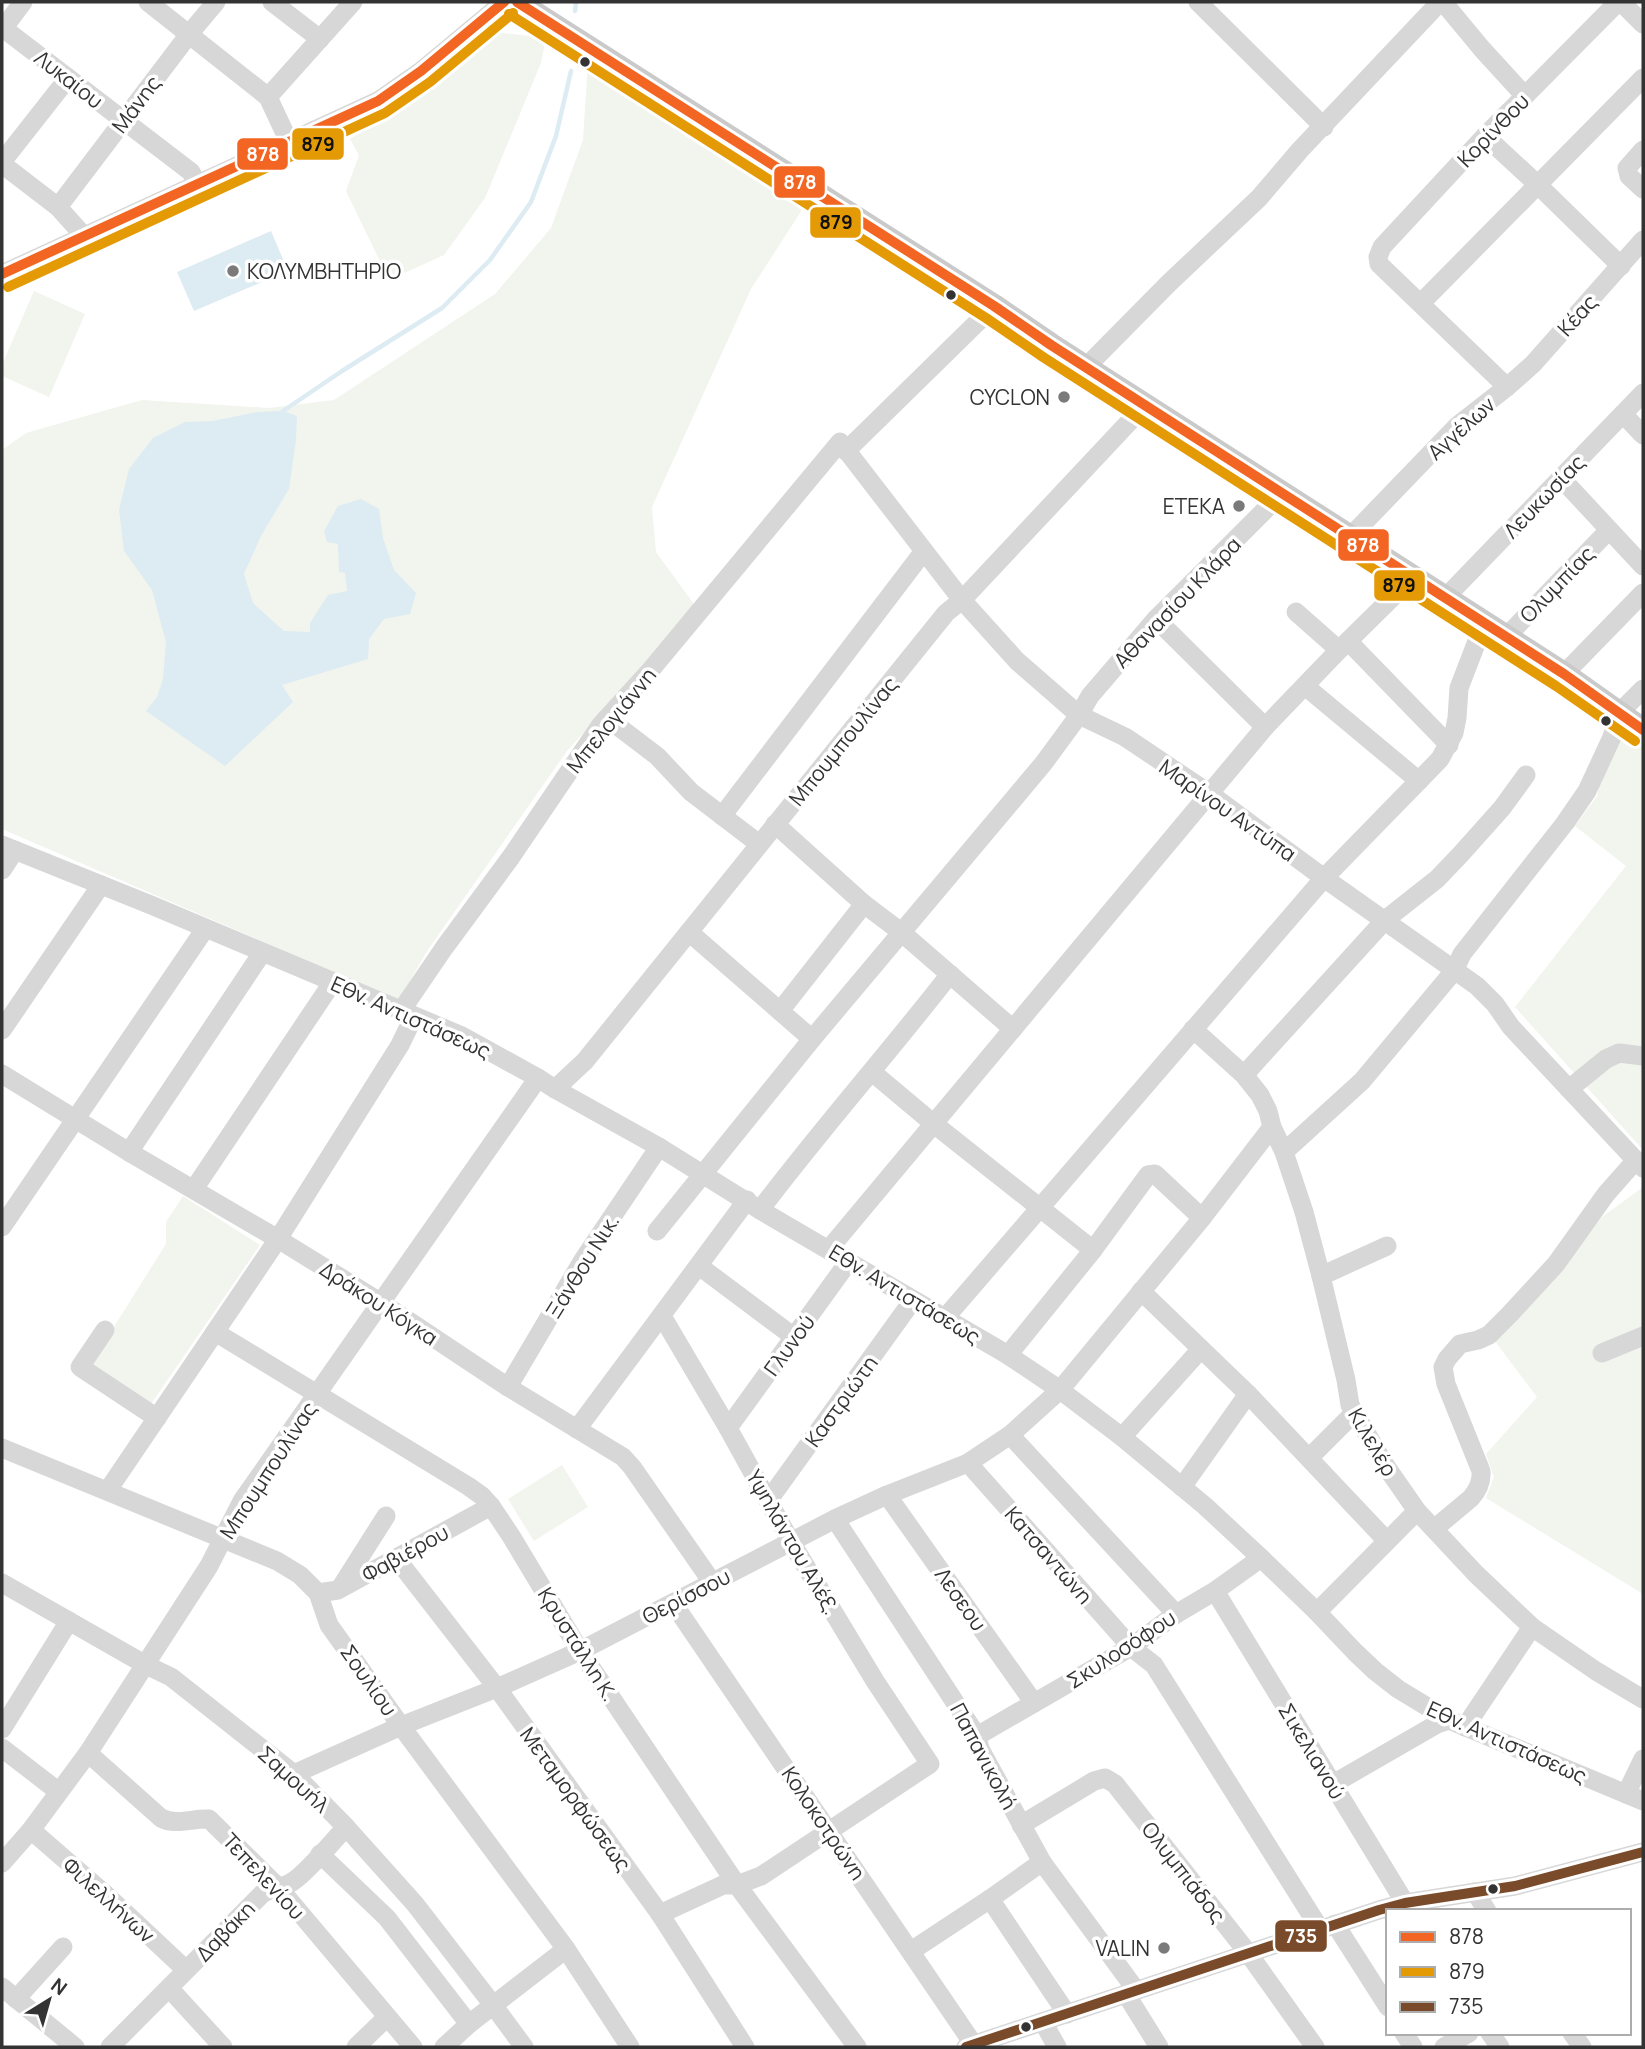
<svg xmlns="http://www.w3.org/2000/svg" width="1645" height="2049" font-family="Manrope,sans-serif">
	<rect width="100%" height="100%" fill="#fff"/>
	<!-- green -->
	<g fill="#f1f5ed">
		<path d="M494,32L546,38L541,63L485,198L444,255L389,280L346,191L359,155L350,139L434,83Z"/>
		<path d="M588,61L807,202L751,289L652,507L656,552L696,607L567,751L427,951L399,1000L2,829V450L26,433L142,400L269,408L334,400L495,294L551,228L583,140Z"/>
		<path d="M34,291L85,314L49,397L2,376V365Z"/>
		<path d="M1628,727L1643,740V1150L1515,1007L1626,866L1575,826L1597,796L1603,768Z"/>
		<path d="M1643,1187V1594L1486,1498L1494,1477L1486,1454L1537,1397L1494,1340L1602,1217Z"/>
		<path d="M183,1196L260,1245L151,1404L90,1365L166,1244V1222Z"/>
		<path d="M562,1465L588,1507L534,1541L508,1499Z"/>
	</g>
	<!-- water -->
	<g fill="#ddebf3">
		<path d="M271,231L288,271L194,311L177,272Z"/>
		<path d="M283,411L297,416L296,440L289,489L261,536L244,574L253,603L284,631L310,632V623L328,595L347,591L345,573L339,572L338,544L327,542L324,531L338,506L361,499L379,509L383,538L394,570L416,593L410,614L384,619L369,639L368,659L282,685L293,702L225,766L146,711L157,697L163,679L166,642L152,590L124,551L119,510L129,469L153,438L185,422L213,421L257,412Z"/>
	</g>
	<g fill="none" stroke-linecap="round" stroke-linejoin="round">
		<!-- stream -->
		<g stroke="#ddebf3" stroke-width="4.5">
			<path d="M575,11L576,2"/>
			<path d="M283,411L342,371L442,308L490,260L531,202L556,136L571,71"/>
		</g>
		<!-- minor -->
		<g stroke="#d7d7d7" stroke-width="19">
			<path d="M148,2L268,97L289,142"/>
			<path d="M272,2L320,39"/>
			<path d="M1198,2L1324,127"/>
			<path d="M1443,2L1482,49L1525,96"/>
			<path d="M1621,2L1643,24"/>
			<path d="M3,28L191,172L197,184"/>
			<path d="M2,30L23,2"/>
			<path d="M268,97L353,2"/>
			<path d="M1485,136L1538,185L1621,266"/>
			<path d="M1643,150L1627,168L1629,176L1643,189"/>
			<path d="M2,162L68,78"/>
			<path d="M2,164L58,207L84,236"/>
			<path d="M58,207L190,33L216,2"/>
			<path d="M2,274L378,101L421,71L504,2"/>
			<path d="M1421,303L1643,78"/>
			<path d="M1086,367L1169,283L1259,198L1300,150L1440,2"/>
			<path d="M1507,387L1533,364L1643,240"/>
			<path d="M1623,414L1643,435"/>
			<path d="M846,451L994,306"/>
			<path d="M1561,478L1643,566"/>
			<path d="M1350,537L1457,426L1507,387L1379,264L1378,257L1382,247L1485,136L1618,2"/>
			<path d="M1445,598L1643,393"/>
			<path d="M1296,612L1339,650"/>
			<path d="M1156,619L1265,727"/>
			<path d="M1506,637L1609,530"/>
			<path d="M1348,641L1449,745"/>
			<path d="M1564,674L1643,593"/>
			<path d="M1305,686L1419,781"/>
			<path d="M607,718L657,756L691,792L759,844"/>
			<path d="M722,816L924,551"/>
			<path d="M775,824L864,904L901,932L1013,1029"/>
			<path d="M2,845L151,905L462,1036L538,1078L555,1089L659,1147L760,1210L1008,1355L1060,1390L1122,1437L1205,1506L1261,1558L1317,1612L1355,1652L1375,1671L1398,1689L1449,1720L1643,1801"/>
			<path d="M2,870L15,850"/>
			<path d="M689,932L812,1039"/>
			<path d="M401,1011L444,948L511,857L600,726L649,672L840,442L962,600L1017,661L1079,715L1125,737L1210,794L1324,878L1477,986L1495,1004L1511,1027L1643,1168"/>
			<path d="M780,1011L864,904"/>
			<path d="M1193,1029L1244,1075L1260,1095L1268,1111L1272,1127L1284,1152L1304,1212L1321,1276L1346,1380L1350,1405L1385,1465L1417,1511L1476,1574L1532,1627L1596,1671L1643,1699"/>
			<path d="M2,1030L101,885"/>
			<path d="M872,1072L934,1124L1093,1250"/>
			<path d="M2,1074L129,1152L278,1239L380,1302L508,1387L623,1457L632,1467L712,1582"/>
			<path d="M1244,1075L1385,920L1437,879L1460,855L1502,808L1526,775"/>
			<path d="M555,1089L585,1061L946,613L962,600L1145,405"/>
			<path d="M1569,1089L1606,1059L1619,1053L1643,1056"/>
			<path d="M129,1152L262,953"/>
			<path d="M1284,1152L1362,1081L1454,971L1462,954L1565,823L1587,791L1612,737L1619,713L1643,689"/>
			<path d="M194,1189L332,983"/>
			<path d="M760,1210C821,1129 888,1054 950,974"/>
			<path d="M2,1227L205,929"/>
			<path d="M657,1231L812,1039L1043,764L1079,715L1090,696L1156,619L1282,493"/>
			<path d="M829,1249L1265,727L1339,650L1413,577"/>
			<path d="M699,1266L794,1337"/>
			<path d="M1321,1276L1387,1246"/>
			<path d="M1141,1291L1248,1394L1387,1541"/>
			<path d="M945,1318L1324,878L1440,759L1454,733L1457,718L1459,688L1484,623"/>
			<path d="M105,1330L80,1367L157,1418"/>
			<path d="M215,1332L468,1486L482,1496L491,1506L511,1536L580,1651L737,1885L857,2047"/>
			<path d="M1602,1353L1643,1336"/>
			<path d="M1008,1355L1093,1250L1148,1175L1155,1174L1202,1218"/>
			<path d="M508,1387L583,1260L659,1147"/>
			<path d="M728,1428L849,1261"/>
			<path d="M577,1429L747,1200"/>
			<path d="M1010,1435L1176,1614"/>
			<path d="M1122,1437L1201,1349"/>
			<path d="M2,1448L277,1561L300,1575L318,1593L329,1625L401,1726L566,1949L630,2047"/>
			<path d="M1309,1458L1355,1412"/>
			<path d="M968,1463L1131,1647L1154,1665L1320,1929"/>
			<path d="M1182,1487L1248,1394"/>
			<path d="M108,1490L278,1239L400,1045L414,1016"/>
			<path d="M887,1495L1034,1703"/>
			<path d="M768,1501L913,1300"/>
			<path d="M835,1519L977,1736L980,1749L1042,1862L1136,1990"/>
			<path d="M1434,1529L1471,1498C1478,1490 1482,1482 1481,1471L1446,1384L1443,1367L1447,1359L1460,1344L1478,1340L1489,1335L1509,1315L1556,1264L1606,1194L1636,1160"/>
			<path d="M396,1558L497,1688L660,1914L745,2047"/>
			<path d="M2,1583L146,1665L171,1677L294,1774L346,1827L415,1904L493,2005L524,2047"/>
			<path d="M341,1587L386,1516"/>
			<path d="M1215,1591L1410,1911"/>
			<path d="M318,1593L338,1590L491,1506"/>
			<path d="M673,1603L974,2045"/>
			<path d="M1317,1612L1417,1511"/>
			<path d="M1465,1727L1532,1627"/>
			<path d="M2,1729L69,1621"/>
			<path d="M977,1736L1131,1647L1176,1614L1215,1591L1261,1558"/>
			<path d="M2,1748L59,1792"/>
			<path d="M88,1753L161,1818C176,1826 192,1818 209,1819L279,1888L413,2047"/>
			<path d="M294,1774L401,1726L497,1688L580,1651L835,1519L887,1495L968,1463L1010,1435L1060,1390L1202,1218L1272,1127"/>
			<path d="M1333,1784L1437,1724L1449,1720"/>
			<path d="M1626,1794L1643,1759"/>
			<path d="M1021,1825L1094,1781L1105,1778L1115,1784L1248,1953L1315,2047"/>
			<path d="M31,1830L106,1895L186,1970"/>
			<path d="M320,1854L387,1918L469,2024"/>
			<path d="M2,1863L31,1830L88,1753L209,1566L242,1501L538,1078"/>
			<path d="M1475,1892L1487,1911"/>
			<path d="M990,1899L1067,2014"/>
			<path d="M660,1914L723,1885H737L761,1876L930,1764L875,1681L791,1542L728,1428L662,1316"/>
			<path d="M1335,1924L1388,2007"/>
			<path d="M911,1951L990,1899L1042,1862"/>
			<path d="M2,1987L75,2047"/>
			<path d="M169,1988L223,2047"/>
			<path d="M1126,1994L1159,2047"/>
			<path d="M16,1999L63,1947"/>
			<path d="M1043,2022L1057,2047"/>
			<path d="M1404,2033L1413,2047"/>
			<path d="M1490,2033L1500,2047"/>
			<path d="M1572,2033L1582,2047"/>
			<path d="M110,2047L262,1894C271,1888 282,1888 292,1882C306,1874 334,1840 346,1827"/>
			<path d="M356,2047L387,2017"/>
			<path d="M444,2047L469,2024L566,1949"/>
			<path d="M966,2047L1379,1910L1405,1903L1515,1886L1643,1852"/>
			<path d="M1444,2047L1469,2033"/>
		</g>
		<!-- major -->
		<path stroke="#cacaca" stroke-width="24" d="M517,2L994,306L1051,345L1564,674L1643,730"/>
		<!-- bus-1 casing -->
		<g stroke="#fff" stroke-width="16">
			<g id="bus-1">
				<path d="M517,2L994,306L1051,345L1564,674L1643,730"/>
				<path d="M2,274L378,101L421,71L504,2"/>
			</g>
		</g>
		<!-- bus-2 casing -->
		<g stroke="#fff" stroke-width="16">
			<g id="bus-2">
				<path d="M509,14L986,318L1043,357L1556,686L1635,741"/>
				<path d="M8,287L385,113L430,82L513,13"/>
			</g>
		</g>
		<!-- bus-3 casing -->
		<g stroke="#fff" stroke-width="16">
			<path id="bus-3" d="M966,2047L1379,1910L1405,1903L1515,1886L1643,1852"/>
		</g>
		<!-- bus-1 -->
		<use href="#bus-1" stroke="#f26522" stroke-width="10"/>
		<!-- bus-2 -->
		<use href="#bus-2" stroke="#e39a05" stroke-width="10"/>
		<!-- bus-3 -->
		<use href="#bus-3" stroke="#7a4b2a" stroke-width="10"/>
	</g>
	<!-- markers -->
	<g fill="#333" stroke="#fff" stroke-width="2.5">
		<circle cx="585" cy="62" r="6"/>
		<circle cx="951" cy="295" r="6"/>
		<circle cx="1606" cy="721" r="6"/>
		<circle cx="1493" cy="1889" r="6"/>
		<circle cx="1026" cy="2027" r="6"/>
	</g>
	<g fill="#7a7a7a" stroke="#fff" stroke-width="2.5">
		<circle cx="233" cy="271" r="7"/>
		<circle cx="1064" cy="397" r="7"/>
		<circle cx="1239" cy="506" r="7"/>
		<circle cx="1164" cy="1948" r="7"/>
	</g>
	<g text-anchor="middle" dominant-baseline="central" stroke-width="7" stroke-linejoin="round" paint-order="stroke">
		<!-- street labels -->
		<g font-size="21" fill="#333" stroke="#fff">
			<text transform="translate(69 79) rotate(38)">Λυκαίου</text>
			<text transform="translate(136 104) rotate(-53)">Μάνης</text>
			<text transform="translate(1493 130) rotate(-46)">Κορίνθου</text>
			<text transform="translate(1577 315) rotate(-48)">Κέας</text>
			<text transform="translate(1461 428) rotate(-42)">Αγγέλων</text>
			<text transform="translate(1544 496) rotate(-46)">Λευκωσίας</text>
			<text transform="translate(1557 584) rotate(-46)">Ολυμπίας</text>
			<text transform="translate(1177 602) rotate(-46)">Αθανασίου Κλάρα</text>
			<text transform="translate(611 720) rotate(-51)">Μπελογιάννη</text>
			<text transform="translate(843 741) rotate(-51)">Μπουμπουλίνας</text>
			<text transform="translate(1228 810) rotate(35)">Μαρίνου Αντύπα</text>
			<text transform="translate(411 1017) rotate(24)">Εθν. Αντιστάσεως</text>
			<text transform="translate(582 1266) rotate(-58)">Ξάνθου Νικ.</text>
			<text transform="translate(905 1294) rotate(31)">Εθν. Αντιστάσεως</text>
			<text transform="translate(379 1303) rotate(33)">Δράκου Κόγκα</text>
			<text transform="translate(789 1345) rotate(-54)">Γλυνού</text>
			<text transform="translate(841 1401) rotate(-54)">Καστριώτη</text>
			<text transform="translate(1373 1442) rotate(60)">Κιλελέρ</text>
			<text transform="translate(268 1470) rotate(-57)">Μπουμπουλίνας</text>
			<text transform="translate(793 1542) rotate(60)">Υψηλάντου Αλέξ.</text>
			<text transform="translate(405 1553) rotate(-29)">Φαβιέρου</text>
			<text transform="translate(1049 1555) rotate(49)">Κατσαντώνη</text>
			<text transform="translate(686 1596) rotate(-27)">Θερίσσου</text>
			<text transform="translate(961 1599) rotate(55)">Λεσεου</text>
			<text transform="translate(578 1644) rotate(58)">Κρυστάλλη Κ.</text>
			<text transform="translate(1121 1649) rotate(-33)">Σκυλοσόφου</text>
			<text transform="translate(369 1680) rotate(55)">Σουλίου</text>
			<text transform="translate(1507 1742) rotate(24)">Εθν. Αντιστάσεως</text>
			<text transform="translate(1312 1751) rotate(59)">Σικελιανού</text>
			<text transform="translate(984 1756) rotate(62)">Παπανικολή</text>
			<text transform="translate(294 1779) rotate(42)">Σαμουήλ</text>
			<text transform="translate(576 1799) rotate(54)">Μεταμορφώσεως</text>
			<text transform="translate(824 1823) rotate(56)">Κολοκοτρώνη</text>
			<text transform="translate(1184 1872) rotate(52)">Ολυμπιάδος</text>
			<text transform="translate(264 1876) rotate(47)">Τεπελενίου</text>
			<text transform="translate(109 1900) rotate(42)">Φιλελλήνων</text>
			<text transform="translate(225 1931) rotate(-46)">Δαβάκη</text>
		</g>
		<!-- poi labels -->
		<g font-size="21" fill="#333" stroke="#fff" text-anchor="end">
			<text x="247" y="271" text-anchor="start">ΚΟΛΥΜΒΗΤΗΡΙΟ</text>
			<text x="1050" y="397">CYCLON</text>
			<text x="1225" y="506">ΕΤΕΚΑ</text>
			<text x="1150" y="1948">VALIN</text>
		</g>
	</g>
	<g stroke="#fff" stroke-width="2.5">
		<rect x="291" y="127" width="54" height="34" rx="7" fill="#e39a05"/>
		<rect x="236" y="137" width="53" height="34" rx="7" fill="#f26522"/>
		<rect x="773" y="165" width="53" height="34" rx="7" fill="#f26522"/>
		<rect x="809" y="206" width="53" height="33" rx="7" fill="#e39a05"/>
		<rect x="1337" y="528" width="53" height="34" rx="7" fill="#f26522"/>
		<rect x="1373" y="569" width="53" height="33" rx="7" fill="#e39a05"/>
		<rect x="1274" y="1919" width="54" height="34" rx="7" fill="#7a4b2a"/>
	</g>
	<g font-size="19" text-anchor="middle" font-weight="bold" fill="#fff">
		<text x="263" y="161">878</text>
		<text x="800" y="189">878</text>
		<text x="1363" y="552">878</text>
		<text x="1301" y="1943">735</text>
	</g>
	<g font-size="19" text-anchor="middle" font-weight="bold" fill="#111">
		<text x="318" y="151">879</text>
		<text x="836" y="229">879</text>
		<text x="1399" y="592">879</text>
	</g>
	<!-- border -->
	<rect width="1645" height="2049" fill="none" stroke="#333333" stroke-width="7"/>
	<!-- legend -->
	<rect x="1386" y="1909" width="245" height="126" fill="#ffffff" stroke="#adadad" stroke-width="2"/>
	<rect x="1400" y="1932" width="35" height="10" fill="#f26522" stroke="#adadad" stroke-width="2"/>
	<text x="1449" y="1944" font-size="21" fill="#333333">878</text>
	<rect x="1400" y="1967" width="35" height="10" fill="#e39a05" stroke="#adadad" stroke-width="2"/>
	<text x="1449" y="1979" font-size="21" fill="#333333">879</text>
	<rect x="1400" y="2002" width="35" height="10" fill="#7a4b2a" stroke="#adadad" stroke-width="2"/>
	<text x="1449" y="2014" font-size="21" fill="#333333">735</text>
	<!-- north arrow -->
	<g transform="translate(49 2000) rotate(37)" stroke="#ffffff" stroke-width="5" paint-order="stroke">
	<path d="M0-5L12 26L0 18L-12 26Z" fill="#333333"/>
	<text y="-10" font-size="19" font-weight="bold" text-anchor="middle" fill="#333333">N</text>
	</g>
</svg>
